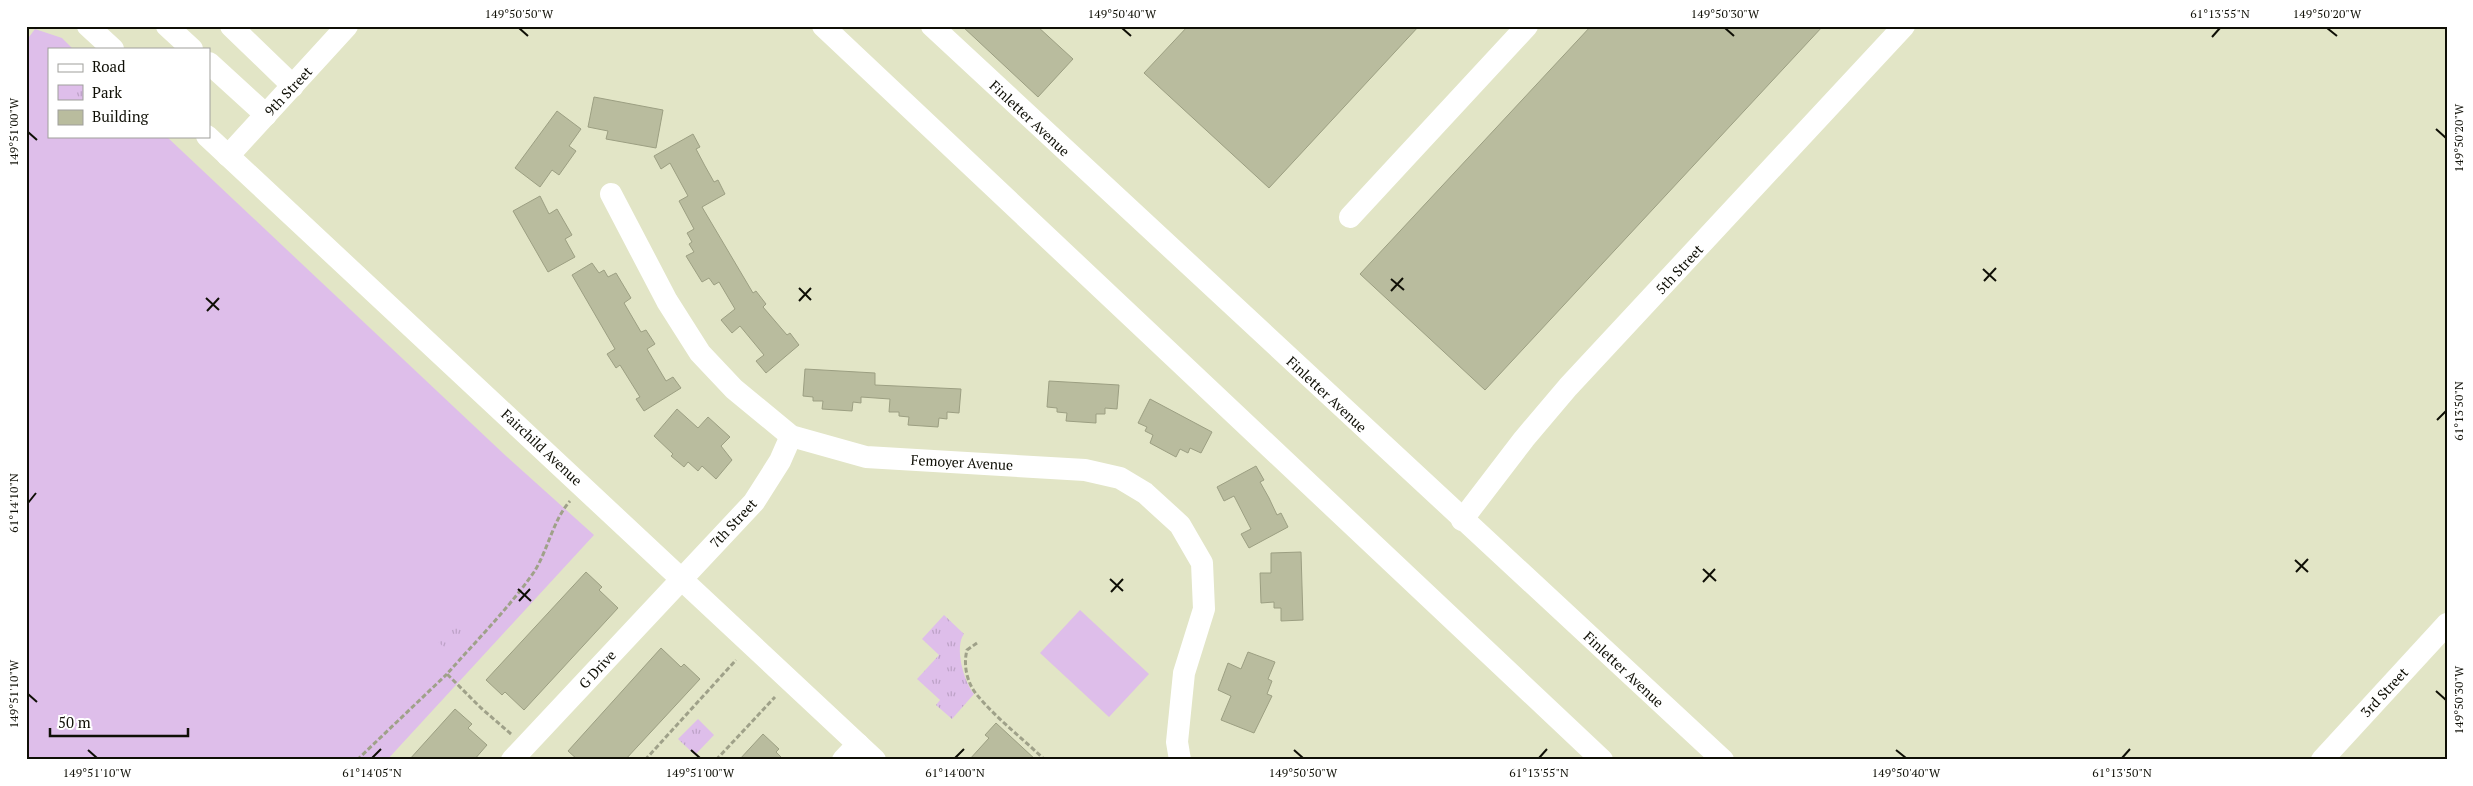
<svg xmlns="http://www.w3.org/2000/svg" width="2473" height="786" font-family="'PT Serif',serif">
	<defs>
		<pattern id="park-tufts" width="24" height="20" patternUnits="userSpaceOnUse" patternTransform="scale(1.25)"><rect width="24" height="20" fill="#debeea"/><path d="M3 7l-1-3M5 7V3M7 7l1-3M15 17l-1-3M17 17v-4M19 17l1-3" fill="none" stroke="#bda2c7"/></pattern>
	</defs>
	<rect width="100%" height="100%" fill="#e2e5c6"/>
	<!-- grass -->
	<g fill="#debeea">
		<path d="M35,29L62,38L73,49H49V136H166L506,456L594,535L387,760H26V41Z"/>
		<path d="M1080,610L1149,674L1109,717L1040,653Z"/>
	</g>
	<!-- park -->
	<g fill="url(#park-tufts)">
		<path d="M944,615L964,634C954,647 964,682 974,694L952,719L936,705L940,700L917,679L939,655L922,639Z"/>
		<path d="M452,620L469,636L451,654L434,638Z"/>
		<path d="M698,719L714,735L695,755L678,739Z"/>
	</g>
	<!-- building -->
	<g fill="#b9bc9e" stroke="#9c9f82">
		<path d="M962,26H1037L1073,59L1038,97Z"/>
		<path d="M1188,26H1419L1269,188L1144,73Z"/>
		<path d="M1591,26H1823L1485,390L1360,274Z"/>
		<path d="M594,97L663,110L656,148L606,139L608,131L588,127Z"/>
		<path d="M557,111L581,129L569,146L576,151L559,175L552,170L540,187L515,168Z"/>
		<path d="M693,134L700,147L696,149L705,166L714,182L718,180L725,194L702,207L753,293L756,291L766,304L763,307L787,335L790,333L799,345L766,373L756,361L764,355L740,326L732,333L721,320L735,309L719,282L714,285L709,278L702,282L686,256L694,252L689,244L692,242L687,233L694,229L679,201L688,196L670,163L661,169L654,156Z"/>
		<path d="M540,196L549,214L557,209L572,235L565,239L575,257L548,272L513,211Z"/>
		<path d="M592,263L599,273L604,270L608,277L616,273L631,298L624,303L641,332L646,330L655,344L647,349L666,381L673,377L681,388L644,411L636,399L640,397L620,365L616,368L607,354L615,349L572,275Z"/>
		<path d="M805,369L875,373V385L961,389L959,413L947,412V419L939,418L938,427L908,425L909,417L899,416V412H889L890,399L861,397V403L853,402L852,411L822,409L823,401H813V397L803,396Z"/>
		<path d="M1049,381L1119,385L1117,409L1105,408V414H1096V423L1066,421L1067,413L1057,412V408L1047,407Z"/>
		<path d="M1150,399L1212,432L1201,453L1190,448L1188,453L1180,449L1176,457L1150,443L1153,435L1145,431L1147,427L1138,423Z"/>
		<path d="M677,409L698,428L708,417L730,437L721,446L732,460L716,479L702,466L698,471L688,462L684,467L671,456L673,454L654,436Z"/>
		<path d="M1256,466L1264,480L1260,482L1269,498L1277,515L1281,513L1288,527L1249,548L1241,534L1251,529L1234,496L1224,501L1217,487Z"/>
		<path d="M1301,552L1303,620L1281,621V608H1274V602L1261,603L1260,573H1271V553Z"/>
		<path d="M586,572L602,587L599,590L618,608L524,710L505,692L502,695L486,680Z"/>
		<path d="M661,648L681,667L684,664L700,679L625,760H578L568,751Z"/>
		<path d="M1248,652L1275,662L1268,679L1272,681L1267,694L1272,696L1254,733L1221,720L1231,696L1218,690L1228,663L1241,669Z"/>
		<path d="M455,709L472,724L468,728L487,745L474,760H409Z"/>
		<path d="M996,723L1036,760H969L989,738L985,735Z"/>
		<path d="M763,734L779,749L776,752L784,760H739Z"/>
	</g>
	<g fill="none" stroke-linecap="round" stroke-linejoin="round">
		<!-- path -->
		<g stroke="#9fa189" stroke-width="3" stroke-dasharray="5 2.5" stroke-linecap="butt">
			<path d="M977,643L967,650C963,665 967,683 977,695C996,718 1023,739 1045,760"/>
			<path d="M511,734L481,708L447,674C476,641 509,608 534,572C548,550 553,520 570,501"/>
			<path d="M357,760L447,674"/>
			<path d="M645,760L736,660"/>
			<path d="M716,760L775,697"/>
		</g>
		<!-- minor -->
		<g stroke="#fff" stroke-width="22">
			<path d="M88,26L113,49"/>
			<path d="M167,26L192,49"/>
			<path d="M231,26L293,86"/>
			<path d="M823,26L1602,760"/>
			<path d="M932,26L1723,760"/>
			<path d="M209,63L266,115"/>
			<path d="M207,136L875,760"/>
			<path d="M228,156L347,26"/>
			<path d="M611,194L667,301L700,353L734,389L791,436L866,457L1085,470L1120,478L1145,493L1180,525L1202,563L1204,609L1184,673L1177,742L1180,760"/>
			<path d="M1350,217L1527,26"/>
			<path d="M1462,520L1524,439L1568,387L1904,26"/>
			<path d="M512,760L754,502L780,461L791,436"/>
			<path d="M843,760L858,744"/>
			<path d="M2322,760L2447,624"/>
		</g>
	</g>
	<!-- ticks -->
	<path fill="none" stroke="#0f0f06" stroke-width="2" d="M519,28L528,36M1122,28L1131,36M1725,28L1734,36M2327,28L2337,36M2212,37L2220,28M2436,129L2446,138M28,132L37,140M1983,269L1996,281M1391,279L1404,290M1984,281L1996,268M799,288L811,300M1391,291L1403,278M206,298L219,310M799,301L811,288M207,311L219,298M2437,420L2446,411M28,503L36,493M2295,560L2308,572M1703,569L1716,581M2296,572L2308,559M1110,579L1123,591M1703,582L1715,569M518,589L531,601M1111,592L1123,579M519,601L530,589M2436,691L2446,700M28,694L37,702M88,750L97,758M691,750L700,758M1294,750L1303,758M1896,750L1906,758M372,758L381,749M955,758L964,749M1539,758L1547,749M2122,758L2130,749"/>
	<g text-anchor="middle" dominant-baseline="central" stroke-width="5" stroke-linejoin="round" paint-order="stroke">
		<!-- street labels -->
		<g font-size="14" fill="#0f0f06" stroke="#fff">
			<text transform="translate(288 91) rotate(-47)">9th Street</text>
			<text transform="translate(1030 118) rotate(43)">Finletter Avenue</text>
			<text transform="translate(1679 269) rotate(-47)">5th Street</text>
			<text transform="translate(1327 394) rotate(43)">Finletter Avenue</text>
			<text transform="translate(542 447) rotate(43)">Fairchild Avenue</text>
			<text transform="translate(962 462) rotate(3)">Femoyer Avenue</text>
			<text transform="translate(733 523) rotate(-47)">7th Street</text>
			<text transform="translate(597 669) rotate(-47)">G Drive</text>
			<text transform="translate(1624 669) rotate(43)">Finletter Avenue</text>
			<text transform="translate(2384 692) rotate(-47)">3rd Street</text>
		</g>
	</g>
	<!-- border -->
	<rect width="2473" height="786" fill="none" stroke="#ffffff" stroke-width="55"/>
	<!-- legend -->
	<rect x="48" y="48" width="162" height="90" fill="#ffffff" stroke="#9f9f9b"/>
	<rect x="58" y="64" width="25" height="8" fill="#ffffff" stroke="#9f9f9b"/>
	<text x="92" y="72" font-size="15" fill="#0f0f06">Road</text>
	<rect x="58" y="85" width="25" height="15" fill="url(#park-tufts)" stroke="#9f9f9b"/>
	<text x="92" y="98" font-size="15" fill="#0f0f06">Park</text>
	<rect x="58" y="110" width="25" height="15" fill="#b9bc9e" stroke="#9f9f9b"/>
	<text x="92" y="122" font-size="15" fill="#0f0f06">Building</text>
	<!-- scale -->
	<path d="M50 728v8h138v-8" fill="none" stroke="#0f0f06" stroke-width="2.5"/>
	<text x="58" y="728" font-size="15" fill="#0f0f06" stroke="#ffffff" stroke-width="4" paint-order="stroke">50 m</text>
	<rect x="28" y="28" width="2418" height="730" fill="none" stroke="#0f0f06" stroke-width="2"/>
	<g font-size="12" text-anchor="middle" fill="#0f0f06">
		<text x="519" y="18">149°50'50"W</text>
		<text x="1122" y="18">149°50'40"W</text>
		<text x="1725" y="18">149°50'30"W</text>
		<text x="2220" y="18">61°13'55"N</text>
		<text x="2327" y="18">149°50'20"W</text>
		<text transform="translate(14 132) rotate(-90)" y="4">149°51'00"W</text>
		<text transform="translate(2459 138) rotate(-90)" y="4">149°50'20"W</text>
		<text transform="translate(2459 411) rotate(-90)" y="4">61°13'50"N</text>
		<text transform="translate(14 503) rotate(-90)" y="4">61°14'10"N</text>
		<text transform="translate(14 694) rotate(-90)" y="4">149°51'10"W</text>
		<text transform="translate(2459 700) rotate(-90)" y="4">149°50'30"W</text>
		<text x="97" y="777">149°51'10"W</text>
		<text x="372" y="777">61°14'05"N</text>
		<text x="700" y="777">149°51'00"W</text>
		<text x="955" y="777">61°14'00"N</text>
		<text x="1303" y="777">149°50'50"W</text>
		<text x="1539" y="777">61°13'55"N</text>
		<text x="1906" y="777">149°50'40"W</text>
		<text x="2122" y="777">61°13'50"N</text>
	</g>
</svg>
